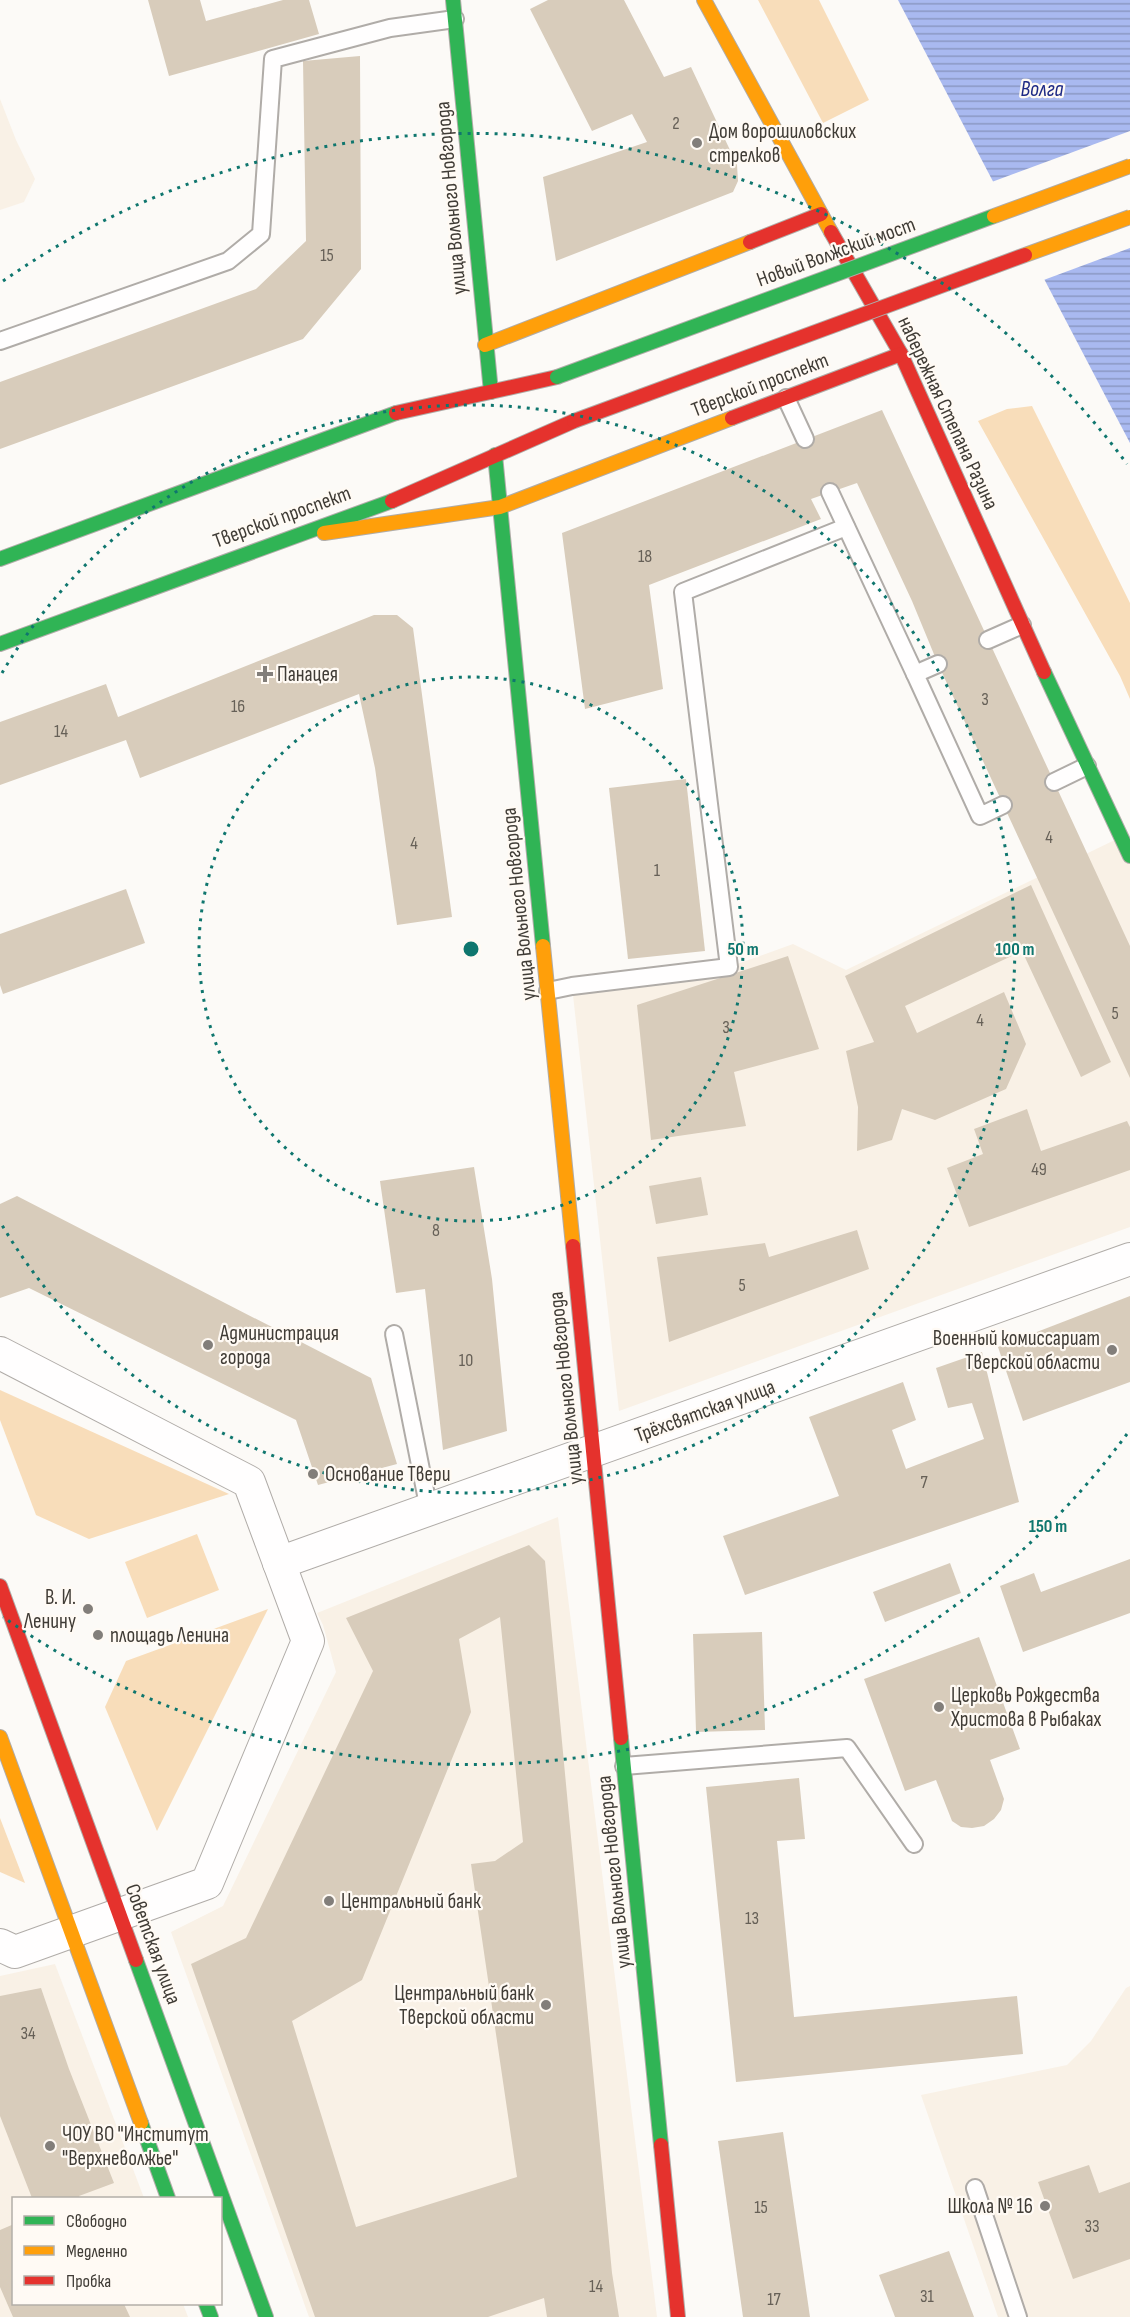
<svg xmlns="http://www.w3.org/2000/svg" width="1130" height="2317" font-family="'Sofia Sans Condensed',sans-serif">
	<defs>
		<pattern id="water-rules" width="6" height="5" patternUnits="userSpaceOnUse" patternTransform="scale(1.5)"><rect width="6" height="5" fill="#a9b9f0"/><path d="M0 2.5h6" fill="none" stroke="#8b98c3"/></pattern>
	</defs>
	<rect width="100%" height="100%" fill="#fcfaf7"/>
	<!-- built -->
	<g fill="#f9f1e6">
		<path d="M0,99L16,140L35,179L24,202L0,210Z"/>
		<path d="M1121,837L1130,856V1227L619,1411L572,986L729,967L793,944L846,970Z"/>
		<path d="M558,1517L657,2317H309L171,1932L223,1906L336,1672L323,1625L317,1613Z"/>
		<path d="M55,1964L144,2198H14V2304H183L188,2317H0V1976Z"/>
		<path d="M1130,1986V2317H998L921,2095L1067,2065L1091,2041L1126,1988Z"/>
	</g>
	<!-- grass -->
	<g fill="#f8ddba">
		<path d="M758,0H819L869,100L823,123Z"/>
		<path d="M1032,406L1130,603V699L1120,676L978,421L1007,409Z"/>
		<path d="M0,1390L229,1494L89,1539L36,1515L0,1420Z"/>
		<path d="M197,1534L219,1590L147,1618L125,1562Z"/>
		<path d="M268,1609L157,1831L105,1707L126,1661Z"/>
		<path d="M0,1818L25,1883L0,1872Z"/>
	</g>
	<!-- water -->
	<path fill="url(#water-rules)" d="M898,0H1130V443Z"/>
	<!-- pier -->
	<path fill="#fcfaf7" d="M1130,131V248L1041,281L989,183Z"/>
	<!-- building -->
	<g fill="#d8ccbb" fill-rule="evenodd">
		<path d="M148,0H200L206,21L283,0H309L319,34L169,76Z"/>
		<path d="M548,0H624L664,77L691,67L737,165L738,181L733,192L556,261L543,177L647,142L632,114L592,131L530,9Z"/>
		<path d="M360,56L361,269L303,339L0,449V382L256,289L306,241L303,61Z"/>
		<path d="M882,410L1130,946V1078L938,664L912,601L857,483L811,499L821,519L649,585L663,689L585,709L562,533Z"/>
		<path d="M374,615H397L413,628L452,917L397,925L375,768L359,694L140,778L126,740L0,785V722L106,684L118,717Z"/>
		<path d="M686,779L705,951L628,959L609,788Z"/>
		<path d="M1031,885L1111,1062L1081,1077L1022,951L905,1006L917,1033L1004,992L1026,1044L1006,1089L935,1120L902,1109L892,1140L857,1151L858,1107L846,1051L874,1042L845,976Z"/>
		<path d="M126,889L145,943L3,994L0,985V934Z"/>
		<path d="M788,956L819,1049L734,1072L746,1126L651,1140L637,1005Z"/>
		<path d="M1027,1109L1041,1151L1127,1121L1130,1127V1170L969,1227L947,1168L983,1154L974,1129Z"/>
		<path d="M474,1167L492,1279L507,1431L443,1450L425,1289L396,1293L380,1181Z"/>
		<path d="M701,1177L708,1215L656,1224L649,1186Z"/>
		<path d="M17,1196L371,1378L397,1464L318,1485L296,1420L29,1288L0,1298V1204Z"/>
		<path d="M857,1230L869,1269L669,1342L657,1257L765,1243L769,1257Z"/>
		<path d="M1130,1296V1382L1023,1421L998,1347Z"/>
		<path d="M982,1352L1019,1502L745,1595L723,1536L839,1496L809,1417L903,1382L916,1420L892,1430L906,1469L984,1439L972,1403L948,1408L936,1368Z"/>
		<path d="M529,1545L545,1561L612,2273L619,2317H547L544,2298L488,2317H315L191,1964L246,1938L373,1671L346,1618ZM500,1617L523,1842L495,1861L471,1864L517,2177L356,2227L292,2021L362,1980L471,1712L459,1639Z"/>
		<path d="M1130,1559V1613L1023,1652L1000,1586L1034,1573L1041,1592Z"/>
		<path d="M950,1563L961,1593L885,1622L873,1592Z"/>
		<path d="M762,1632L765,1730L696,1732L693,1634Z"/>
		<path d="M979,1637L1020,1749L990,1760L1004,1799L1001,1810L994,1819L984,1826L972,1828L961,1827L952,1821L936,1780L905,1791L864,1679Z"/>
		<path d="M799,1778L805,1839L777,1841L794,2017L1017,1996L1023,2054L736,2082L706,1787Z"/>
		<path d="M41,1988L69,2069L114,2183L79,2196L80,2198H32L0,2116V1996Z"/>
		<path d="M783,2132L810,2317H743L718,2141Z"/>
		<path d="M1089,2165L1099,2193L1130,2182V2259L1073,2279L1038,2182Z"/>
		<path d="M14,2224V2304H124L130,2317H13L0,2287V2230Z"/>
		<path d="M949,2251L974,2317H895L879,2275Z"/>
	</g>
	<g fill="none" stroke-linecap="round" stroke-linejoin="round">
		<!-- lane casing -->
		<g stroke="#b0aca8" stroke-width="20">
			<g id="lane">
				<path d="M0,341L228,261L261,234L273,59L390,28L455,19"/>
				<path d="M786,398L805,439"/>
				<path d="M830,492L915,674"/>
				<path d="M988,640L1022,625"/>
				<path d="M938,664L915,674L980,816L1003,805"/>
				<path d="M1054,782L1087,766"/>
				<path d="M548,991L572,986L729,967L683,592L846,527"/>
				<path d="M394,1334L429,1510"/>
				<path d="M624,1766L847,1748L914,1844"/>
				<path d="M975,2188L1018,2317"/>
			</g>
		</g>
		<!-- street casing -->
		<g stroke="#b0aca8" stroke-width="34">
			<g id="street">
				<path d="M0,1353L249,1482L308,1641L207,1883L15,1952L0,1945"/>
				<path d="M279,1563L1130,1259"/>
			</g>
		</g>
		<!-- fast casing -->
		<g stroke="#b0aca8" stroke-width="16">
			<g id="fast">
				<path d="M453,0L491,392"/>
				<path d="M495,455L543,946"/>
				<path d="M0,559L396,413"/>
				<path d="M0,644L392,501"/>
				<path d="M1044,672L1130,856"/>
				<path d="M621,1738L661,2145"/>
				<path d="M136,1960L266,2317"/>
				<path d="M141,2123L168,2198"/>
				<path d="M206,2304L211,2317"/>
			</g>
		</g>
		<!-- slow casing -->
		<g stroke="#b0aca8" stroke-width="16">
			<g id="slow">
				<path d="M704,0L831,232"/>
				<path d="M485,345L750,242"/>
				<path d="M324,533L500,507L732,418"/>
				<path d="M543,946L573,1246"/>
				<path d="M0,1737L141,2123"/>
			</g>
		</g>
		<!-- jam casing -->
		<g stroke="#b0aca8" stroke-width="16">
			<g id="jam">
				<path d="M831,232L901,354L1044,672"/>
				<path d="M750,242L821,214"/>
				<path d="M396,413L557,377"/>
				<path d="M732,418L901,354"/>
				<path d="M392,501L574,421"/>
				<path d="M573,1246L621,1738"/>
				<path d="M0,1586L136,1960"/>
				<path d="M661,2145L678,2317"/>
			</g>
		</g>
		<!-- lane -->
		<use href="#lane" stroke="#fffefe" stroke-width="16"/>
		<!-- street -->
		<use href="#street" stroke="#fffefe" stroke-width="32"/>
		<!-- fast -->
		<use href="#fast" stroke="#30b455" stroke-width="14"/>
		<!-- slow -->
		<use href="#slow" stroke="#ff9f0a" stroke-width="14"/>
		<!-- jam -->
		<use href="#jam" stroke="#e5322d" stroke-width="14"/>
		<!-- fast-bridge casing -->
		<g stroke="#b0aca8" stroke-width="16" stroke-linecap="butt">
			<path id="fast-bridge" d="M557,377L994,216"/>
		</g>
		<!-- slow-bridge casing -->
		<g stroke="#b0aca8" stroke-width="16" stroke-linecap="butt">
			<g id="slow-bridge">
				<path d="M994,216L1130,166"/>
				<path d="M1025,255L1130,217"/>
			</g>
		</g>
		<!-- jam-bridge casing -->
		<g stroke="#b0aca8" stroke-width="16" stroke-linecap="butt">
			<path id="jam-bridge" d="M574,421L1025,255"/>
		</g>
		<!-- fast-bridge -->
		<use href="#fast-bridge" stroke="#30b455" stroke-width="14"/>
		<!-- slow-bridge -->
		<use href="#slow-bridge" stroke="#ff9f0a" stroke-width="14"/>
		<!-- jam-bridge -->
		<use href="#jam-bridge" stroke="#e5322d" stroke-width="14"/>
	</g>
	<!-- distance rings -->
	<g fill="none" stroke="#0f766e" stroke-width="3" stroke-dasharray="3 6">
		<circle cx="471" cy="949" r="272"/>
		<path d="M2 673A544 544 0 1 1 2 1225"/>
		<path d="M1127 1434A816 816 0 0 1 3 1617M3 281A816 816 0 0 1 1127 464"/>
	</g>
	<!-- markers -->
	<g fill="#827e7a" stroke="#fffaf4" stroke-width="2">
		<circle cx="697" cy="143" r="6"/>
		<path d="M262 665h6v6h6v6h-6v6h-6v-6h-6v-6h6z"/>
		<circle cx="208" cy="1345" r="6"/>
		<circle cx="1112" cy="1350" r="6"/>
		<circle cx="313" cy="1474" r="6"/>
		<circle cx="88" cy="1609" r="6"/>
		<circle cx="98" cy="1635" r="6"/>
		<circle cx="939" cy="1707" r="6"/>
		<circle cx="329" cy="1901" r="6"/>
		<circle cx="546" cy="2005" r="6"/>
		<circle cx="50" cy="2146" r="6"/>
		<circle cx="1045" cy="2206" r="6"/>
	</g>
	<g text-anchor="middle" dominant-baseline="central" stroke-width="4.5" stroke-linejoin="round" paint-order="stroke">
		<!-- number labels -->
		<g font-size="18" fill="#666057">
			<text x="676" y="123">2</text>
			<text x="327" y="255">15</text>
			<text x="645" y="556">18</text>
			<text x="985" y="699">3</text>
			<text x="238" y="706">16</text>
			<text x="61" y="731">14</text>
			<text x="1049" y="837">4</text>
			<text x="414" y="843">4</text>
			<text x="657" y="870">1</text>
			<text x="1115" y="1013">5</text>
			<text x="980" y="1020">4</text>
			<text x="726" y="1027">3</text>
			<text x="1039" y="1169">49</text>
			<text x="436" y="1230">8</text>
			<text x="742" y="1285">5</text>
			<text x="466" y="1360">10</text>
			<text x="924" y="1482">7</text>
			<text x="752" y="1918">13</text>
			<text x="28" y="2033">34</text>
			<text x="761" y="2207">15</text>
			<text x="1092" y="2226">33</text>
			<text x="596" y="2286">14</text>
			<text x="927" y="2296">31</text>
			<text x="774" y="2299">17</text>
		</g>
		<!-- poi labels -->
		<g font-size="21" fill="#403c36" stroke="#fffaf4" text-anchor="start">
			<text x="709" y="131">Дом ворошиловских<tspan x="709" dy="24">стрелков</tspan></text>
			<text x="277" y="674">Панацея</text>
			<text x="220" y="1333">Администрация<tspan x="220" dy="24">города</tspan></text>
			<text x="1100" y="1338" text-anchor="end">Военный комиссариат<tspan x="1100" dy="24">Тверской области</tspan></text>
			<text x="325" y="1474">Основание Твери</text>
			<text x="76" y="1597" text-anchor="end">В. И.<tspan x="76" dy="24">Ленину</tspan></text>
			<text x="110" y="1635">площадь Ленина</text>
			<text x="951" y="1695">Церковь Рождества<tspan x="951" dy="24">Христова в Рыбаках</tspan></text>
			<text x="341" y="1901">Центральный банк</text>
			<text x="534" y="1993" text-anchor="end">Центральный банк<tspan x="534" dy="24">Тверской области</tspan></text>
			<text x="62" y="2134">ЧОУ ВО "Институт<tspan x="62" dy="24">"Верхневолжье"</tspan></text>
			<text x="1033" y="2206" text-anchor="end">Школа № 16</text>
		</g>
		<!-- street labels -->
		<g font-size="21" fill="#403c36" stroke="#fffaf4">
			<text transform="translate(451 198) rotate(-95)">улица Вольного Новгорода</text>
			<text transform="translate(836 252) rotate(-20)">Новый Волжский мост</text>
			<text transform="translate(760 385) rotate(-21)">Тверской проспект</text>
			<text transform="translate(948 413) rotate(65)">набережная Степана Разина</text>
			<text transform="translate(282 517) rotate(-20)">Тверской проспект</text>
			<text transform="translate(519 904) rotate(-96)">улица Вольного Новгорода</text>
			<text transform="translate(566 1388) rotate(-96)">улица Вольного Новгорода</text>
			<text transform="translate(705 1411) rotate(-20)">Трёхсвятская улица</text>
			<text transform="translate(614 1872) rotate(-96)">улица Вольного Новгорода</text>
			<text transform="translate(153 1944) rotate(70)">Советская улица</text>
		</g>
		<!-- water labels -->
		<g font-size="22" font-style="italic" fill="#1f2a85" stroke="#fffaf4">
			<text x="1042" y="89">Волга</text>
		</g>
	</g>
	<circle cx="471" cy="949" r="9" fill="#0f766e" stroke="#fffaf4" stroke-width="3"/>
	<g font-size="18" text-anchor="middle" font-weight="bold" fill="#0f766e" stroke="#fffaf4" stroke-width="4.5" stroke-linejoin="round" paint-order="stroke">
		<text x="743" y="955">50 m</text>
		<text x="1015" y="955">100 m</text>
		<text x="1048" y="1532">150 m</text>
	</g>
	<!-- legend -->
	<rect x="12" y="2197" width="210" height="108" fill="#fffaf4" stroke="#b3aea8" stroke-width="1.5"/>
	<rect x="24" y="2216" width="30" height="9" fill="#30b455" stroke="#b3aea8" stroke-width="1.5"/>
	<text x="66" y="2227" font-size="18" fill="#403c36">Свободно</text>
	<rect x="24" y="2246" width="30" height="9" fill="#ff9f0a" stroke="#b3aea8" stroke-width="1.5"/>
	<text x="66" y="2257" font-size="18" fill="#403c36">Медленно</text>
	<rect x="24" y="2276" width="30" height="9" fill="#e5322d" stroke="#b3aea8" stroke-width="1.5"/>
	<text x="66" y="2287" font-size="18" fill="#403c36">Пробка</text>
</svg>
